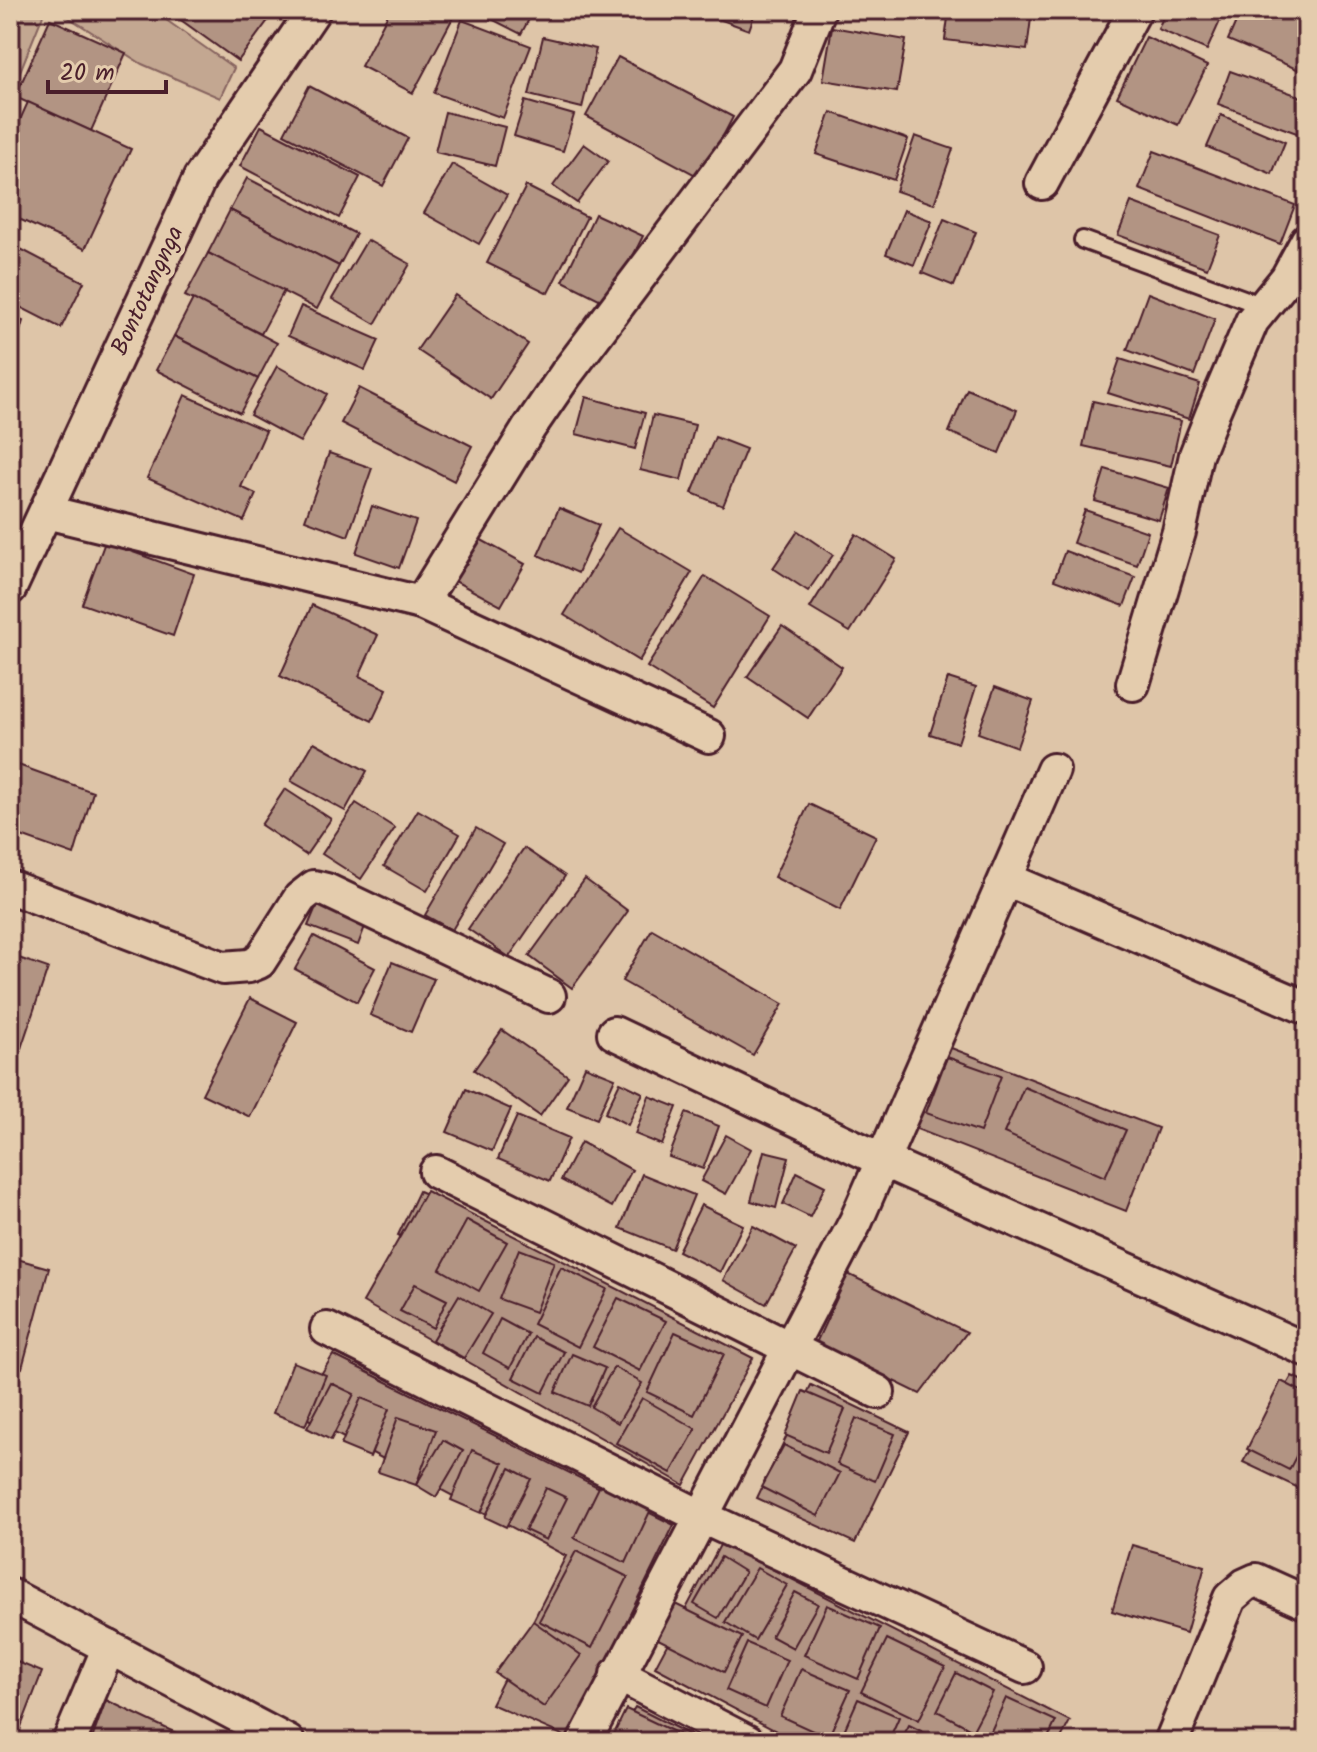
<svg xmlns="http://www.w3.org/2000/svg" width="1317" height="1752" font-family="Kalam,sans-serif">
	<rect width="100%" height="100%" fill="#dec5a8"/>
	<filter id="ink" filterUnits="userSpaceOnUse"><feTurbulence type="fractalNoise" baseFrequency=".0125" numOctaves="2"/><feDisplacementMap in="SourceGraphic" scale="16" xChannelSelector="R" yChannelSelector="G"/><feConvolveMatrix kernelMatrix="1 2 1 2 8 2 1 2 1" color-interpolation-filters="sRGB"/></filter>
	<g filter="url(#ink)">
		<!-- green -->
		<g fill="#c3a791" stroke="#86635e" stroke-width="2">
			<path d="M10,10H45L10,96Z"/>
			<path d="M57,10H152L234,68L220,98L142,64Z"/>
		</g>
		<!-- building -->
		<g fill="#b29483" stroke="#4a1f2b" stroke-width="2">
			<path d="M167,10H264L272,15L238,61Z"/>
			<path d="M390,10H457L413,93L361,66Z"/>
			<path d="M474,10H534L521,34Z"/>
			<path d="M694,10H756L749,30Z"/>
			<path d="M949,10H1032L1027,50L945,40Z"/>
			<path d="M1166,10H1225L1207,50L1158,29Z"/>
			<path d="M1241,10L1307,12V51L1299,70L1228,40Z"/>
			<path d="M50,19L126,53L91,131L15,97Z"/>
			<path d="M462,20L531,46L503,118L434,93Z"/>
			<path d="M832,27L906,40L897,92L823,80Z"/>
			<path d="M543,37L596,49L582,108L529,95Z"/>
			<path d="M1146,37L1207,66L1178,125L1117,97Z"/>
			<path d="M618,57L733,117L701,178L586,116Z"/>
			<path d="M1230,71L1307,99V121L1302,135L1218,104Z"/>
			<path d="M309,86L408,138L383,186L284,134Z"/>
			<path d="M525,101L574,115L563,151L514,136Z"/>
			<path d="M28,102L131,149L85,249L10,215V142Z"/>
			<path d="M445,112L505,127L495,166L435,152Z"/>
			<path d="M831,112L908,139L894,180L816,154Z"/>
			<path d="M1221,115L1285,142L1272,174L1207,147Z"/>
			<path d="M261,126L360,177L339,218L240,166Z"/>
			<path d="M915,136L953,149L934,204L896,191Z"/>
			<path d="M584,144L608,161L577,203L553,186Z"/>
			<path d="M1154,151L1295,205L1280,244L1139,189Z"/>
			<path d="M452,164L507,195L479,244L424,213Z"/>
			<path d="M247,178L356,234L339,266L230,210Z"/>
			<path d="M526,186L587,217L548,293L487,263Z"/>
			<path d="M1131,202L1220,235L1207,268L1118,235Z"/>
			<path d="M230,210L339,266L317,309L208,253Z"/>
			<path d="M904,210L932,221L914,265L886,254Z"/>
			<path d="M595,214L643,236L609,304L563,281Z"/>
			<path d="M944,219L976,232L954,286L922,273Z"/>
			<path d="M367,240L410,264L375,324L332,299Z"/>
			<path d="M11,244L84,282L61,328L10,302Z"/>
			<path d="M208,253L284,291L261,334L185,296Z"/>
			<path d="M1148,293L1215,319L1194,375L1127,350Z"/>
			<path d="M455,295L528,344L491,399L417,350Z"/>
			<path d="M193,299L277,343L258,379L174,336Z"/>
			<path d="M301,306L379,340L365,370L288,336Z"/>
			<path d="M10,316L23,321L10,364Z"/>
			<path d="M174,336L258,379L240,413L156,370Z"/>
			<path d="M1120,359L1200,384L1189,419L1108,393Z"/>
			<path d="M277,366L327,394L300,442L250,415Z"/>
			<path d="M359,388L472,446L454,481L341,423Z"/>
			<path d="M967,389L1017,410L999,453L949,432Z"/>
			<path d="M185,395L266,431L241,487L256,494L244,521L147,478Z"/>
			<path d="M586,397L645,413L635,449L576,434Z"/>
			<path d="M1093,401L1181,421L1171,466L1083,446Z"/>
			<path d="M653,415L695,425L681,480L640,470Z"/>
			<path d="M715,437L746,449L723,506L692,493Z"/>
			<path d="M329,453L372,468L348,536L305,520Z"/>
			<path d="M1105,469L1169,488L1159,520L1095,501Z"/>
			<path d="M372,506L416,521L399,568L356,553Z"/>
			<path d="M559,508L599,525L578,573L538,555Z"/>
			<path d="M1085,510L1148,532L1137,565L1073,543Z"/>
			<path d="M618,528L692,572L639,661L564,615Z"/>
			<path d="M798,531L833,555L808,591L773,568Z"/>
			<path d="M856,534L896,559L850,632L810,608Z"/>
			<path d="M476,537L525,564L501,606L453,580Z"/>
			<path d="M105,542L194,574L173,636L82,604Z"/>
			<path d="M1065,551L1135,577L1124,606L1054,580Z"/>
			<path d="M705,576L770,616L713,708L647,667Z"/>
			<path d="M312,605L378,635L359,676L387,689L372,721L280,676Z"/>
			<path d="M782,626L842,667L808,718L747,677Z"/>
			<path d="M948,678L976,687L958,743L930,734Z"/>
			<path d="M995,687L1033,701L1017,747L978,733Z"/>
			<path d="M314,742L367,771L345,811L291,781Z"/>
			<path d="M10,762L93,792L74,855L10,832Z"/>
			<path d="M285,789L331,819L306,855L261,825Z"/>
			<path d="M356,803L395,828L361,879L322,854Z"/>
			<path d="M809,804L876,836L840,910L774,877Z"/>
			<path d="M418,810L460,834L427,891L384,866Z"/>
			<path d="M476,828L503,844L452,930L425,915Z"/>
			<path d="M524,848L565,876L509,957L468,929Z"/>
			<path d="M585,879L628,911L572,988L529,956Z"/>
			<path d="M318,902L367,921L358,945L308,926Z"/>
			<path d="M652,929L783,1004L753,1055L622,981Z"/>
			<path d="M314,936L375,968L357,1002L295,969Z"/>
			<path d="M10,955L48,968L10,1081Z"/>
			<path d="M392,962L434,979L411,1032L370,1015Z"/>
			<path d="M250,998L297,1022L250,1117L202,1094Z"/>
			<path d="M502,1030L568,1076L540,1116L474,1070Z"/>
			<path d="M946,1046L1158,1128L1126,1211L914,1128Z"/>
			<path d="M947,1057L1001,1076L980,1132L926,1113Z"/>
			<path d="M585,1066L615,1078L597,1119L567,1107Z"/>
			<path d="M620,1082L643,1093L628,1125L605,1113Z"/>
			<path d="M1024,1087L1126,1130L1105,1177L1004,1133Z"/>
			<path d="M466,1089L511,1109L492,1151L447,1132Z"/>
			<path d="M649,1096L677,1107L662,1145L635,1134Z"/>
			<path d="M686,1113L719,1126L703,1169L669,1157Z"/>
			<path d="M517,1116L569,1138L550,1181L498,1159Z"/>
			<path d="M726,1135L751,1149L726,1194L701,1181Z"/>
			<path d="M581,1142L632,1170L612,1207L561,1180Z"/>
			<path d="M764,1151L789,1157L776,1208L751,1201Z"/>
			<path d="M797,1172L825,1186L810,1217L783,1204Z"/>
			<path d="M642,1174L694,1195L672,1249L620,1228Z"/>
			<path d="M419,1191L457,1208L435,1253L398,1235Z"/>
			<path d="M426,1191L753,1358L684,1485L363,1302Z"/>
			<path d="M701,1205L743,1225L720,1272L678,1251Z"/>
			<path d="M467,1220L507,1242L479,1291L440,1269Z"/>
			<path d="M753,1226L796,1249L766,1304L723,1280Z"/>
			<path d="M519,1249L554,1262L535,1312L499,1299Z"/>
			<path d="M10,1257L49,1268L22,1368L10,1364Z"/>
			<path d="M561,1267L607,1289L578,1347L533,1324Z"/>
			<path d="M848,1274L967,1332L920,1394L816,1343Z"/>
			<path d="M415,1284L447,1300L433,1328L400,1311Z"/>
			<path d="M459,1295L491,1314L464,1358L432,1340Z"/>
			<path d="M618,1298L666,1321L640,1371L593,1347Z"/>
			<path d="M500,1319L528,1334L510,1368L483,1353Z"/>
			<path d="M675,1332L724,1354L694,1415L647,1392Z"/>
			<path d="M534,1337L564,1352L543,1393L513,1378Z"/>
			<path d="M572,1354L605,1368L588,1406L555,1392Z"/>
			<path d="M333,1355L674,1525L569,1738L491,1704L566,1556L297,1413Z"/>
			<path d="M293,1362L326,1375L305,1426L273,1413Z"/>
			<path d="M614,1367L642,1383L618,1423L591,1407Z"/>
			<path d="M1292,1376L1307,1383V1492L1243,1462Z"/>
			<path d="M1281,1381L1307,1394V1435L1289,1470L1247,1449Z"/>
			<path d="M331,1383L354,1394L331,1440L307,1428Z"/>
			<path d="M811,1385L909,1432L855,1543L757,1498Z"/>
			<path d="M803,1391L845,1409L826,1453L785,1435Z"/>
			<path d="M361,1398L389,1409L370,1457L341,1445Z"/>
			<path d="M642,1398L696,1429L671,1473L616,1443Z"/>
			<path d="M398,1417L436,1430L416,1485L378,1472Z"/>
			<path d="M856,1418L895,1434L875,1481L837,1464Z"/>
			<path d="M443,1440L463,1451L436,1497L416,1485Z"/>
			<path d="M784,1445L840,1473L818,1516L761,1487Z"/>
			<path d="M472,1450L503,1463L481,1513L451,1500Z"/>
			<path d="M1307,1454V1478L1298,1474Z"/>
			<path d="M510,1468L531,1479L506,1527L485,1517Z"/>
			<path d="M601,1483L652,1507L626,1563L574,1538Z"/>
			<path d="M546,1488L567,1498L546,1540L525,1530Z"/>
			<path d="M721,1543L1070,1721L1059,1742H797L655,1667Z"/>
			<path d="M1132,1545L1205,1566L1186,1633L1112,1611Z"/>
			<path d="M576,1551L628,1577L592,1648L539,1621Z"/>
			<path d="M721,1557L745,1572L718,1618L694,1604Z"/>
			<path d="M757,1568L787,1585L755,1640L725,1622Z"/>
			<path d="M795,1592L818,1604L793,1648L771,1636Z"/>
			<path d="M675,1604L742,1637L724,1672L658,1639Z"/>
			<path d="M827,1605L880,1628L858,1679L804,1655Z"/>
			<path d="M533,1621L581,1655L544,1707L495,1673Z"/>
			<path d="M887,1639L945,1667L919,1720L861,1692Z"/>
			<path d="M747,1643L787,1660L766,1708L726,1690Z"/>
			<path d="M10,1659L42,1672L19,1732L10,1728Z"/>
			<path d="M801,1669L850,1690L828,1738L780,1716Z"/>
			<path d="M956,1673L993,1692L973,1730L937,1711Z"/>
			<path d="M1006,1698L1056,1721L1046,1742H986Z"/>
			<path d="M858,1699L899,1717L888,1742H839Z"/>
			<path d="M106,1700L195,1742H91Z"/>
			<path d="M635,1707L704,1742H614Z"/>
			<path d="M626,1709L681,1735L678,1742H610Z"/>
			<path d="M909,1725L943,1742H900Z"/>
		</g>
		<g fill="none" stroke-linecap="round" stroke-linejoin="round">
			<!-- service casing -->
			<g stroke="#4a1f2b" stroke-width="22">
				<path id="service" d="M1083,240L1263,306"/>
			</g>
			<!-- minor casing -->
			<g stroke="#4a1f2b" stroke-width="38">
				<g id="minor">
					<path d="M1042,183L1135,10"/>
					<path d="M46,512L421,603L709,736"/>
					<path d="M10,588L200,178L314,10"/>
					<path d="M421,603L529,428L566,374L795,70L819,10"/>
					<path d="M1133,684L1179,532L1196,455L1213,412L1252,321L1287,278L1307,241"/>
					<path d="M1006,879L1307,1008"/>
					<path d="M10,887L223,968L249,966L259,962L300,898L314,887L326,890L549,996"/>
					<path d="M614,1033L884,1161L1307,1350"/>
					<path d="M436,1172L878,1392"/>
					<path d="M327,1329L700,1516L1025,1667"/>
					<path d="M10,1595L288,1742"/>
					<path d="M617,1674L748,1742"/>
					<path d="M69,1742L109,1647"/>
					<path d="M584,1742L856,1221L1053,770"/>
					<path d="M1171,1742L1230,1598L1245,1585L1256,1580L1307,1603"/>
				</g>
			</g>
			<!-- service -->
			<use href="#service" stroke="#e4ccad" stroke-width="16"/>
			<!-- minor -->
			<use href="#minor" stroke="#e4ccad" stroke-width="32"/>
		</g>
	</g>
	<g text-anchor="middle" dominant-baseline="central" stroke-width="8" stroke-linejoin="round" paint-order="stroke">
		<!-- street labels -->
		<g font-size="24" fill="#4a1f2b" stroke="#e4ccad">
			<text transform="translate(148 291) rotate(-65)">Bontotangnga</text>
		</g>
	</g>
	<!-- margin -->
	<rect width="1317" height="1752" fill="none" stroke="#e4ccad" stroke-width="40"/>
	<rect x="20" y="20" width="1277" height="1712" fill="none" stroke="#4a1f2b" stroke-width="3" filter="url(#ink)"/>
	<!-- scale -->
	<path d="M48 80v12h118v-12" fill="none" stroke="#4a1f2b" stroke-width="4"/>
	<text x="60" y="80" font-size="24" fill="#4a1f2b" stroke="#e4ccad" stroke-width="6" paint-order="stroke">20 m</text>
</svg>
